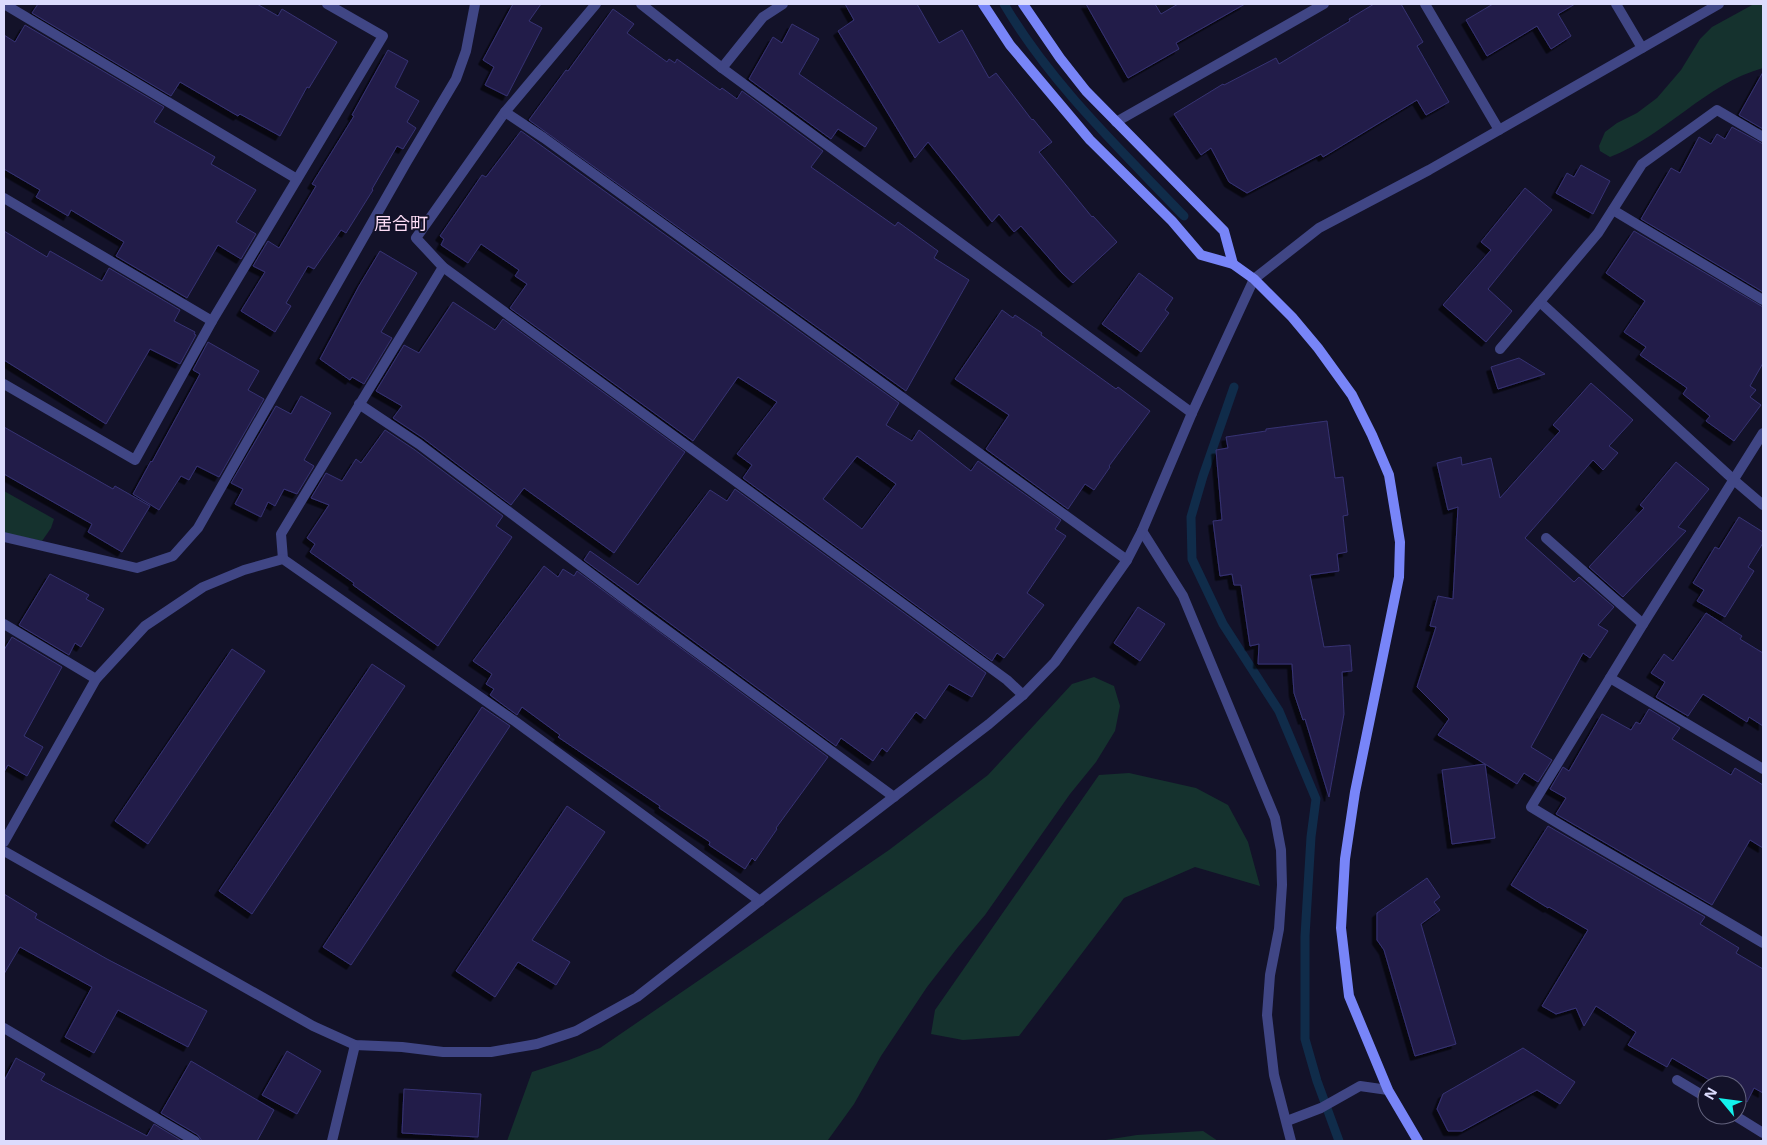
<svg xmlns="http://www.w3.org/2000/svg" width="1767" height="1145" font-family="'Noto Sans','Noto Sans JP',sans-serif">
	<defs>
		<filter id="shadow"><feDropShadow dx="-4.5" dy="4.5" stdDeviation="0" flood-color="#0009"/></filter>
	</defs>
	<rect width="100%" height="100%" fill="#131229"/>
	<!-- green -->
	<g fill="#15322e">
		<path d="M1754,4H1763V68C1705,84 1665,136 1610,157L1600,151L1599,146L1605,132L1617,123L1637,113L1657,98L1681,70L1700,39L1712,27Z"/>
		<path d="M4,491L54,519L51,528L42,541L4,533Z"/>
		<path d="M1094,677L1114,686L1120,706L1115,731L1096,762L1070,794L985,915L958,947L927,987L881,1056L854,1104L828,1140L507,1141L532,1072L569,1060L600,1048L889,850L988,775L1072,684Z"/>
		<path d="M1129,773L1196,788L1228,805L1248,842L1260,886L1195,867L1124,898L1019,1036L963,1040L931,1034L935,1010L1099,775Z"/>
		<path d="M1203,1131L1218,1141H1099L1137,1135Z"/>
	</g>
	<g fill="none" stroke-linecap="round" stroke-linejoin="round">
		<!-- stream -->
		<g stroke="#102c4a" stroke-width="9">
			<path d="M1004,4C1051,84 1120,149 1184,216"/>
			<path d="M1234,387L1203,476L1191,517L1192,559L1223,624L1279,711L1316,799L1311,837L1305,936V1039L1317,1081L1339,1141"/>
		</g>
	</g>
	<!-- building -->
	<g fill="#221f49" stroke="#373273" fill-rule="evenodd" filter="url(#shadow)">
		<path d="M38,4H257L278,16L282,9L337,42L309,88L307,87L280,136L240,114L238,116L180,82L171,96L32,13Z"/>
		<path d="M513,4H541L529,21L542,28L507,96L485,85L494,67L483,60Z"/>
		<path d="M845,4H917L939,43L962,30L989,78L996,73L1032,120L1033,119L1052,142L1039,152L1092,217L1093,216L1117,242L1073,283L1062,273L1021,226L1014,232L999,214L992,222L928,142L915,158L838,31L854,20Z"/>
		<path d="M1086,4H1155L1161,14L1178,4H1245L1176,43L1179,49L1128,78Z"/>
		<path d="M1374,4H1401L1423,42L1417,46L1449,102L1426,115L1417,100L1323,157L1321,154L1247,193L1229,182L1211,148L1201,155L1174,114L1223,84L1224,85L1276,58L1279,64L1350,21L1349,19Z"/>
		<path d="M1493,4H1575L1558,14L1571,36L1551,49L1537,26L1487,56L1466,20Z"/>
		<path d="M613,9L634,24L627,33L667,62L669,59L675,63L677,59L720,90L722,88L737,99L742,91L823,151L811,167L895,226L898,222L938,251L934,258L969,280L906,391L529,120L566,70L568,71Z"/>
		<path d="M792,24L819,39L799,74L877,128L865,147L838,129L831,139L749,79L773,37L782,43Z"/>
		<path d="M25,25L164,107L154,122L215,157L211,164L256,190L236,222L256,234L241,259L218,245L187,298L116,256L124,242L71,210L68,216L36,197L40,190L4,169V35L15,42Z"/>
		<path d="M388,50L408,61L395,87L419,101L407,122L416,128L403,149L397,146L372,189L373,190L346,233L341,230L314,269L308,266L286,303L291,306L275,332L241,311L265,272L253,266L268,241L279,248L316,186L312,184L354,116L352,115Z"/>
		<path d="M1763,72V129L1739,115Z"/>
		<path d="M1732,127L1763,144V292L1641,219L1671,168L1680,173L1699,137L1711,144L1717,134L1725,139Z"/>
		<path d="M521,131L899,403L886,425L912,441L919,430L971,471L978,461L1061,520L1055,529L1066,536L1027,593L1044,605L1004,658L997,653L992,661L743,478L752,465L737,454L777,402L738,377L693,441L510,308L527,284L515,276L519,270L481,244L468,263L441,245L444,239L440,236L482,175L486,177ZM857,456L896,484L862,529L823,499Z"/>
		<path d="M1581,165L1610,181L1593,214L1556,193L1567,173L1574,177Z"/>
		<path d="M1525,188L1552,210L1488,289L1512,311L1486,342L1443,305L1491,250L1481,242Z"/>
		<path d="M4,231L47,257L50,251L102,281L109,268L180,310L174,321L195,332L194,334L196,335L180,364L150,349L106,424L4,360Z"/>
		<path d="M1634,231L1763,307V363L1750,386L1756,390L1750,397L1761,405L1734,441L1706,421L1710,416L1683,394L1687,388L1640,355L1646,347L1624,332L1645,301L1606,273Z"/>
		<path d="M380,251L417,273L381,332L392,338L364,384L352,377L350,380L320,359L359,286Z"/>
		<path d="M1139,273L1173,298L1165,310L1169,313L1141,352L1102,324Z"/>
		<path d="M453,302L495,330L503,319L685,452L614,553L524,488L511,505L423,438L393,418L402,406L376,391L404,345L419,353Z"/>
		<path d="M1002,310L1013,318L1015,315L1042,333L1041,335L1116,389L1118,387L1150,411L1109,466L1110,467L1094,490L1085,484L1068,509L986,449L1009,415L955,379Z"/>
		<path d="M208,342L259,371L248,390L264,399L219,477L197,466L189,480L181,476L159,510L133,494L151,461L152,462L200,374L193,370Z"/>
		<path d="M1519,358L1545,374L1498,389L1491,367Z"/>
		<path d="M1591,383L1633,420L1609,446L1618,453L1603,470L1593,460L1525,538L1574,582L1579,577L1614,607L1598,625L1608,631L1590,658L1583,653L1531,747L1552,760L1538,782L1524,773L1517,784L1485,764L1495,838L1452,844L1442,770L1485,764L1438,735L1449,719L1417,687L1436,627L1430,626L1438,596L1453,599L1458,507L1448,510L1437,463L1461,457L1462,465L1491,458L1500,498L1560,431L1553,425Z"/>
		<path d="M301,396L331,413L304,460L314,466L297,494L284,489L275,506L268,502L261,517L235,504L243,489L231,483L276,406L291,414Z"/>
		<path d="M1327,421L1335,478L1343,477L1348,515L1343,516L1347,552L1337,554L1339,571L1310,575L1324,647L1350,645L1352,671L1342,672L1344,714L1329,797L1305,719L1303,720L1294,693L1292,664H1258L1259,644L1250,646L1241,585H1234L1232,574L1220,576L1213,521L1222,520L1216,450L1228,448L1226,437L1266,431V429Z"/>
		<path d="M4,427L113,489L115,486L150,506L122,552L88,532L92,524L4,474Z"/>
		<path d="M385,430L415,450L503,516L496,526L512,537L438,646L353,585L354,583L310,552L315,544L307,538L329,505L311,498L326,473L342,481L356,459L361,463Z"/>
		<path d="M1676,462L1709,489L1678,527L1686,531L1623,597L1589,567L1644,508L1640,505Z"/>
		<path d="M735,489L986,673L972,697L949,684L925,719L916,712L887,752L882,748L873,761L841,738L836,746L584,560L590,551L638,585L710,490L727,501Z"/>
		<path d="M1739,517L1763,532V543L1748,567L1754,571L1725,617L1697,601L1704,590L1693,583L1715,547L1719,549Z"/>
		<path d="M544,566L558,577L563,569L574,576L577,571L828,757L776,828L777,829L755,861L752,858L745,869L709,845L710,842L659,808L660,806L558,737L560,735L522,707L517,715L490,695L494,689L486,684L492,674L473,661Z"/>
		<path d="M50,574L89,595L86,599L104,609L81,647L75,643L69,655L19,625Z"/>
		<path d="M1138,607L1165,624L1140,661L1114,643Z"/>
		<path d="M1706,613L1742,636L1740,639L1763,653V726L1749,717L1747,722L1703,694L1688,716L1656,697L1665,682L1651,673L1664,654L1673,661Z"/>
		<path d="M12,637L62,667L24,736L43,747L27,776L8,765L4,772V650Z"/>
		<path d="M232,649L265,671L148,844L115,821Z"/>
		<path d="M372,664L405,686L252,914L219,891Z"/>
		<path d="M482,707L510,726L351,965L323,947Z"/>
		<path d="M1649,709L1680,728L1672,739L1731,775L1735,768L1763,785V848L1750,840L1712,905L1556,814L1566,798L1550,789L1563,767L1569,771L1602,714L1631,730L1636,722L1640,724Z"/>
		<path d="M567,806L605,832L532,940L570,962L556,985L518,962L495,997L456,971Z"/>
		<path d="M1548,826L1705,917L1700,924L1739,948L1736,953L1763,969V1093L1754,1088L1747,1102L1737,1096V1085H1718L1672,1058L1667,1067L1628,1045L1636,1032L1596,1006L1584,1026L1576,1008L1556,1014L1542,1006L1588,930L1549,907L1548,908L1511,885Z"/>
		<path d="M1427,878L1440,897L1434,902L1440,910L1421,924L1456,1044L1415,1056L1384,950L1377,940V913Z"/>
		<path d="M4,894L37,914L35,918L107,959L207,1011L188,1047L118,1010L94,1053L65,1037L92,987L20,947L4,974Z"/>
		<path d="M1523,1048L1575,1082L1560,1104L1537,1090L1462,1131H1448L1437,1109L1443,1094Z"/>
		<path d="M287,1051L321,1071L297,1114L262,1095Z"/>
		<path d="M16,1058L45,1074L41,1080L147,1136L154,1124L182,1141H4V1081Z"/>
		<path d="M191,1061L274,1110L257,1141H202L198,1135L161,1113Z"/>
		<path d="M404,1089L481,1094L478,1137L402,1133Z"/>
	</g>
	<g fill="none" stroke-linecap="round" stroke-linejoin="round">
		<!-- street -->
		<g stroke="#404685" stroke-width="10">
			<path d="M4,4L297,179"/>
			<path d="M596,4L505,112L416,238L443,267L1007,680L1023,695"/>
			<path d="M641,4L722,68L1192,413"/>
			<path d="M1425,4L1499,130"/>
			<path d="M1616,4L1642,48"/>
			<path d="M722,68L763,17L783,4"/>
			<path d="M505,112L544,138L1127,560"/>
			<path d="M1116,122L1324,4"/>
			<path d="M4,198L212,321"/>
			<path d="M1613,210L1763,300"/>
			<path d="M1540,302L1735,481L1763,505"/>
			<path d="M1500,349L1598,233L1642,164L1717,110L1763,137"/>
			<path d="M4,384L135,460L212,321L383,36L327,4"/>
			<path d="M359,404L419,444L638,609L894,797"/>
			<path d="M1763,433L1643,624L1531,807C1608,854 1686,897 1763,943"/>
			<path d="M1142,531L1183,596L1275,818L1281,850L1282,885L1279,929L1270,975L1267,1015L1274,1075L1291,1141"/>
			<path d="M4,537L137,568L173,556L198,528L406,163L456,79L466,51L475,4"/>
			<path d="M1546,538L1643,624"/>
			<path d="M283,559L281,534L443,267"/>
			<path d="M4,624L96,679"/>
			<path d="M1610,678L1763,769"/>
			<path d="M4,842L96,679L145,626L203,587L244,570L283,559L516,722L760,901"/>
			<path d="M4,851L313,1026L355,1045L402,1047L443,1052H491L537,1044L576,1031L637,997L835,842L989,724L1023,695L1055,662L1127,560L1142,531L1192,413L1254,279L1319,228L1429,170L1719,4"/>
			<path d="M4,1028L195,1141"/>
			<path d="M1677,1080L1707,1098"/>
			<path d="M1734,1115L1763,1133"/>
			<path d="M1287,1121L1321,1108L1360,1086L1388,1090"/>
			<path d="M332,1141L355,1045"/>
		</g>
		<!-- secondary -->
		<g stroke="#7885f8" stroke-width="10">
			<path d="M983,4L1010,45L1090,140L1172,221L1201,255L1233,264L1254,279L1292,317L1318,348L1352,395L1372,435L1389,475L1400,542L1399,577L1355,792L1345,859L1341,928L1349,996L1388,1090L1418,1141"/>
			<path d="M1023,4L1060,58L1086,91L1224,231L1233,264"/>
		</g>
	</g>
	<g text-anchor="middle" dominant-baseline="central" stroke-width="4" stroke-linejoin="round" paint-order="stroke">
		<!-- quarter labels -->
		<g font-size="18" fill="#fdddf6" stroke="#131229">
			<text x="401" y="223">居合町</text>
		</g>
	</g>
	<!-- border -->
	<rect width="1767" height="1145" fill="none" stroke="#dcdcfd" stroke-width="10"/>
	<!-- north arrow -->
	<g transform="translate(1722 1100) rotate(299)"><circle r="24" fill="#131229" stroke="#63637e"/>
	<path d="M0-4L9 19L0 12L-9 19Z" fill="#13f2ec"/>
	<text y="-8" font-size="14" font-weight="bold" text-anchor="middle" fill="#dcdcfd">N</text>
	</g>
</svg>
